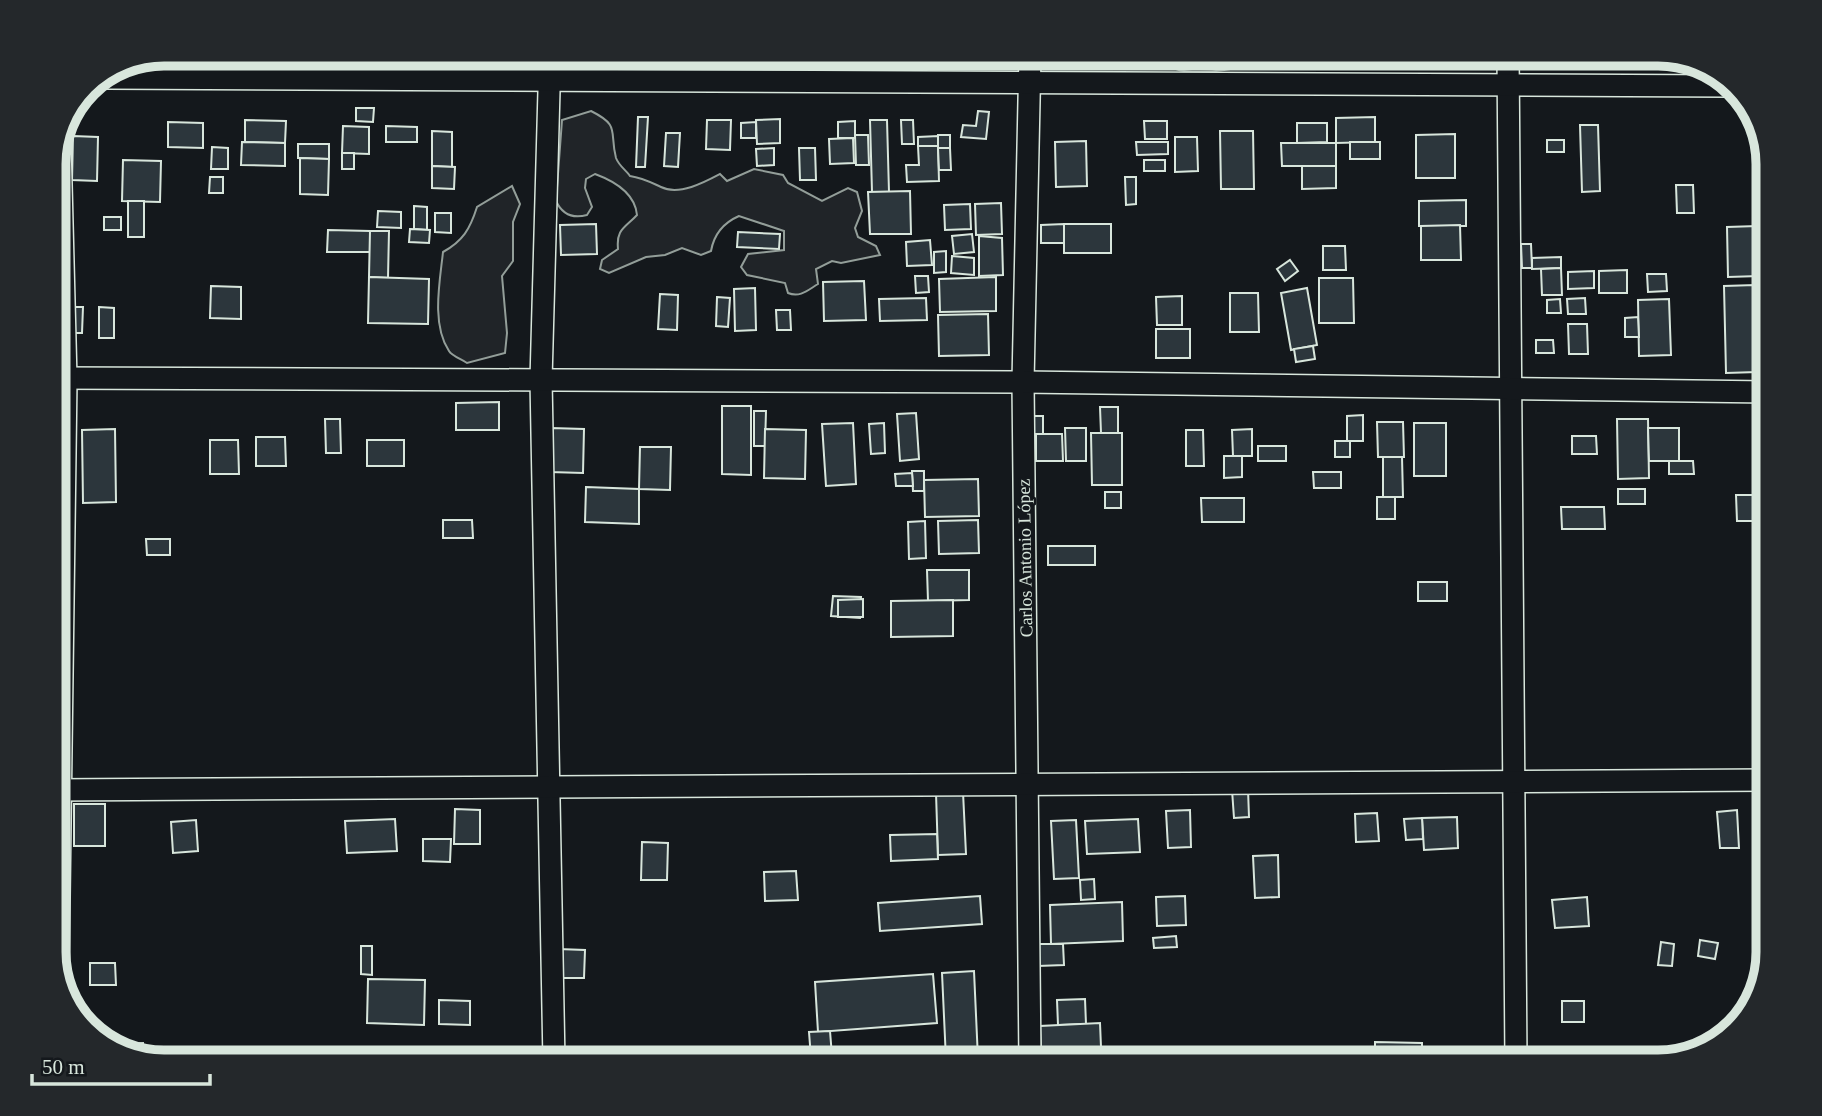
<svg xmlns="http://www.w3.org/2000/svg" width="1822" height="1116" font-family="'Times New Roman',serif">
	<rect width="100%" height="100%" fill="#14181c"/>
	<!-- green -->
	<g fill="#202428" stroke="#939e99" stroke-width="2">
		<path d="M874,54H936V64C920,77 902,76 882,73Z"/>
		<path d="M1156,54H1256C1248,72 1203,73 1184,71C1174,70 1163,62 1156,54Z"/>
		<path d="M591,111C621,126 609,131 616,158C619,166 626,170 630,176C643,178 650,182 661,187C679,196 705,182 720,174L727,181L754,169L783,175L788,183L822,201L848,188L857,192L862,211L855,228L858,237L876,246L880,255L841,263L832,261L816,269L818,284C808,290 800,298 788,293L785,283L747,275L741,267L748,254L784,250V231L739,216C723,223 714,234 711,251L701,255L682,248L665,255L646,257L609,273L600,269L602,260L618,249C616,229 625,228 637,215C635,193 614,181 595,174L586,179L585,188L592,207L587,215C572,219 562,214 556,201L562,120Z"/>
		<path d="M512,186L520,204L513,222V261L502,276L507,333L505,353L467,363C461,359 452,356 449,351C431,324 440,281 443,252C463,241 470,229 477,207Z"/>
	</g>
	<!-- building -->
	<g fill="#2c363c" stroke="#d8e6dc" stroke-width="2">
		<path d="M179,54H204V64L179,63Z"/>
		<rect x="1041" y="54" width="32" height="8"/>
		<rect x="1096" y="54" width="30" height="7"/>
		<path d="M1609,54H1651V65L1609,64Z"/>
		<path d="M356,108H374L373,122L356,121Z"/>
		<path d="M978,111L989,112L986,139L961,137L963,125L976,126Z"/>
		<path d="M638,117H648L645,167H636Z"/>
		<path d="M1375,117V142L1336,143V118Z"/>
		<path d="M780,119V143L757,144L756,120Z"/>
		<path d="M245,120L286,121L285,143L245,142Z"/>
		<path d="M707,120H731L730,150L706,149Z"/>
		<path d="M870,120H887L889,192H872Z"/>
		<path d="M901,120H913L914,144H902Z"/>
		<path d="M855,121V138H838V122Z"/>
		<path d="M1144,121H1167V139H1145Z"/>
		<path d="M168,122L203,123V148L168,147Z"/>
		<path d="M756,122V138H741V123Z"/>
		<path d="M1297,123H1327V142L1297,143Z"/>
		<path d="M1580,125H1598L1600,191L1582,192Z"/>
		<path d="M343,126L369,127V154L342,153Z"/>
		<path d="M386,126L417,127V142H386Z"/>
		<path d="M432,131L452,132V167L432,166Z"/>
		<path d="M1220,131H1253L1254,189H1221Z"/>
		<path d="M666,133H680L678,167L664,166Z"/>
		<path d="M1455,134V178H1416V135Z"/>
		<path d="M855,135H868L869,165H856Z"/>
		<rect x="938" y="135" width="12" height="13"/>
		<path d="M73,136L98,137L97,181L72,180Z"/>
		<path d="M938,136V146H918V137Z"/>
		<path d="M1175,137H1197L1198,171L1175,172Z"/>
		<path d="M853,138L854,163L830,164L829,139Z"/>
		<rect x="1547" y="140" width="17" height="12"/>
		<path d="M1086,141L1087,186L1056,187L1055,142Z"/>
		<path d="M242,142L285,143V166L241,165Z"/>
		<path d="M1136,142H1168V154L1137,155Z"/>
		<rect x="1350" y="142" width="30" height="17"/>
		<path d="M1281,143H1336V166H1282Z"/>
		<path d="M298,144H329V159L298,158Z"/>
		<path d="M918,146H938L939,181L907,182L906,165H919Z"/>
		<path d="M212,147L228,148V169H211Z"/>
		<path d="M774,148V165L757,166L756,149Z"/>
		<path d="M799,148H815L816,180H800Z"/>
		<path d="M938,148H950L951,170H939Z"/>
		<rect x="342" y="153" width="12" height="16"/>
		<path d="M300,158L329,159L328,195L300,194Z"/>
		<path d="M123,160L161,161L160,202L122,201Z"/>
		<rect x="1144" y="160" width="21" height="11"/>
		<path d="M432,166L455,167L454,189L432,188Z"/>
		<path d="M1302,166H1336V188L1302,189Z"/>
		<path d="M210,177H223V193H209Z"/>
		<path d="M1125,177H1136V204L1126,205Z"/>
		<path d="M1676,185H1693L1694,213H1677Z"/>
		<path d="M910,191L911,234H870L868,192Z"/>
		<path d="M1466,200V226H1419V201Z"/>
		<rect x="128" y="201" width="16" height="36"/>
		<path d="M1001,203L1002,234L976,235L975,204Z"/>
		<path d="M970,204L971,229L945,230L944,205Z"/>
		<path d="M414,206L427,207V230L414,229Z"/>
		<path d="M378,211L401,212V228L377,227Z"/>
		<path d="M435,213H451V233L435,232Z"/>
		<rect x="104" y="217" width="17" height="13"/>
		<path d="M596,224L597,254L561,255L560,225Z"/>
		<path d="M1064,224V243H1041V225Z"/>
		<rect x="1064" y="224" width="47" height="29"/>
		<path d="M1460,225L1461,260H1421V226Z"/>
		<path d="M1757,226L1759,276L1728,277L1727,227Z"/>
		<path d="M410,229L430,230L429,243L409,242Z"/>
		<path d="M328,230L370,231V252H327Z"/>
		<path d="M370,231H389L388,278L369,277Z"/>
		<path d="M738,232L780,234L779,249L737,247Z"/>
		<path d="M972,234L974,252L954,254L952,236Z"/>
		<path d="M979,236L1002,238L1003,275L979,276Z"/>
		<path d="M930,240L932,265L907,266L906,242Z"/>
		<path d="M1521,244H1531L1532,268H1522Z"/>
		<path d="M1323,246H1345L1346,270H1323Z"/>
		<path d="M946,251V272L934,273V252Z"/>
		<path d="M952,256L974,258V275L951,273Z"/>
		<path d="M1561,257V268L1532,269V258Z"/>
		<path d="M1290,260L1298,271L1285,281L1277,269Z"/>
		<path d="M1561,268L1562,295H1542L1541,269Z"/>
		<path d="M1627,270V293H1599V271Z"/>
		<path d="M1594,271V288L1568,289V272Z"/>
		<path d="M1647,274H1666L1667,291L1648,292Z"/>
		<path d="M915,276H928L929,292L916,293Z"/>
		<path d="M369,277L429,279L428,324L368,323Z"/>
		<path d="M996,277V311L940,312L939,279Z"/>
		<path d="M1319,278H1353L1354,323H1319Z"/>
		<path d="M864,281L866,320L824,321L823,282Z"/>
		<path d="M1755,285L1757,372L1726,373L1724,286Z"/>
		<path d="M211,286L241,287V319L210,318Z"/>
		<path d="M755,288L756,330L735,331L734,289Z"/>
		<path d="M1307,288L1317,345L1291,350L1281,293Z"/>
		<path d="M1230,293H1258L1259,332H1230Z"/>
		<path d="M660,294L678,295L677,330L658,329Z"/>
		<path d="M1182,296V325H1157L1156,297Z"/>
		<path d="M717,297L730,298L728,327L716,326Z"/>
		<path d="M926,298L927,320L880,321L879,299Z"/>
		<path d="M1585,298L1586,314H1568L1567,299Z"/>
		<path d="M1560,299L1561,313H1547V300Z"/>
		<path d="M1669,299L1671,355L1639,356L1638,300Z"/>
		<path d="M69,307H83L82,333H69Z"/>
		<path d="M99,307L114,308V338H99Z"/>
		<path d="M776,310H790L791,330H777Z"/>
		<path d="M988,314L989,355L939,356L938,315Z"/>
		<path d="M1638,317L1639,337H1625V318Z"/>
		<path d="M1568,324H1587L1588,354H1569Z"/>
		<rect x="1156" y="329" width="34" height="29"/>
		<path d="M1536,340H1553L1554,353H1536Z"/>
		<path d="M1313,346L1315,359L1296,362L1294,349Z"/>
		<path d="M499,402V430H456V403Z"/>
		<path d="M722,406H751V475L722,474Z"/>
		<path d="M1100,407H1118V433H1101Z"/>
		<path d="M754,411H766L765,446H754Z"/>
		<path d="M916,413L919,459L900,461L897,414Z"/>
		<path d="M1363,415V441H1347V416Z"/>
		<path d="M1028,416H1043V434H1029Z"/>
		<path d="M325,419H340L341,453H326Z"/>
		<path d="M1617,419H1648L1649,478L1618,479Z"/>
		<path d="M1377,422H1403L1404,457H1378Z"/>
		<path d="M853,423L856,484L826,486L822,424Z"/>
		<path d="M884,423L885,453L871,454L869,424Z"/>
		<rect x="1414" y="423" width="32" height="53"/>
		<path d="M551,428L584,429L583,473L550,472Z"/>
		<path d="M1065,428H1086V461H1066Z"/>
		<path d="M1648,428H1679V461H1649Z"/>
		<path d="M115,429L116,502L83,503L82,430Z"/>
		<path d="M765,429L806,430L805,479L764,478Z"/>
		<path d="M1252,429V456H1233L1232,430Z"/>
		<path d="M1186,430H1203L1204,466H1186Z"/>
		<path d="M1091,433H1122V485H1092Z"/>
		<path d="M1036,434H1062L1063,461H1036Z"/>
		<path d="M1572,436H1596L1597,454H1572Z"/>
		<path d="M256,437H285L286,466H256Z"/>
		<path d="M210,440H238L239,474H210Z"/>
		<rect x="367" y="440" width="37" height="26"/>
		<rect x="1335" y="441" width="15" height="16"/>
		<rect x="1258" y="446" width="28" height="15"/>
		<path d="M640,447H671L670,490L639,489Z"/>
		<path d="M1224,456H1242V477L1224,478Z"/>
		<path d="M1383,457H1402L1403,497H1383Z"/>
		<path d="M1669,461H1693L1694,474H1669Z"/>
		<path d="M912,471H924V491H913Z"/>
		<path d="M1313,472H1341V488H1314Z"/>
		<path d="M912,473L913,486H896L895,474Z"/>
		<path d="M978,479L979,516L925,517L924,480Z"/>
		<path d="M586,487L639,489V524L585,522Z"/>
		<rect x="1618" y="489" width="27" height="15"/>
		<rect x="1105" y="492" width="16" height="16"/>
		<path d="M1736,495H1768V521H1737Z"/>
		<rect x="1377" y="497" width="18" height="22"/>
		<path d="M1201,498H1244V522H1202Z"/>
		<path d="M1561,507H1604L1605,529H1562Z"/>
		<path d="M443,520H472L473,538H443Z"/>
		<path d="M978,520L979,553L939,554L938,521Z"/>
		<path d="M925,521L926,558L909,559L908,522Z"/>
		<path d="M146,539H170V555H147Z"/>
		<rect x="1048" y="546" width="47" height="19"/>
		<path d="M927,570H969V600L928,601Z"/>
		<rect x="1418" y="582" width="29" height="19"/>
		<path d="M833,596L861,597L860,618L831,616Z"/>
		<path d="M863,599V617H838V600Z"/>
		<path d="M953,600V636L891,637V601Z"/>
		<path d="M1248,789L1249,817L1234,818L1232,790Z"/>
		<path d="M963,792L966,854L938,855L936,793Z"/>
		<rect x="74" y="804" width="31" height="42"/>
		<path d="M455,809L480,810V844H454Z"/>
		<path d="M1190,810L1191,847L1168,848L1166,811Z"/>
		<path d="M1737,810L1739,848H1720L1717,812Z"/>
		<path d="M1377,813L1379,841L1356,842L1355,814Z"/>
		<path d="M1457,817L1458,848L1424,850L1422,818Z"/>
		<path d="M1422,818L1423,839L1406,840L1404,819Z"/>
		<path d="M395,819L397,851L347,853L345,821Z"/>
		<path d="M1138,819L1140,852L1087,854L1085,821Z"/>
		<path d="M196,820L198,851L173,853L171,822Z"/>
		<path d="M1076,820L1079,878L1054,879L1051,821Z"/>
		<path d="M937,834L938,859L891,861L890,835Z"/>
		<path d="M423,839H451L450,862L423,861Z"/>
		<path d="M642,842L668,843L667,880H641Z"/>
		<path d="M1278,855L1279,897L1255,898L1253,856Z"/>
		<path d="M796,871L798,900L765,901L764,872Z"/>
		<path d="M1094,879L1095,899L1081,900L1080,880Z"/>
		<path d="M980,896L982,924L880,931L878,903Z"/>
		<path d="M1185,896L1186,925L1157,926L1156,897Z"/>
		<path d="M1587,897L1589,926L1555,928L1552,900Z"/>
		<path d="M1122,902L1123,941L1051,944L1050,905Z"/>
		<path d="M1176,936L1177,947L1154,948L1153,938Z"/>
		<path d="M1700,940L1718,943L1715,959L1698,956Z"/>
		<path d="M1661,942L1674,944L1672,966L1658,965Z"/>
		<path d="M1038,944H1063L1064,965L1038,966Z"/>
		<path d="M361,946H372V975L361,974Z"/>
		<path d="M558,949L585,950L584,978H557Z"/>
		<path d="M90,963H115L116,985H90Z"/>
		<path d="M974,971L978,1059L946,1060L942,973Z"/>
		<path d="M933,974L937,1023L818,1032L815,982Z"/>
		<path d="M368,979L425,980L424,1025L367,1023Z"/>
		<path d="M1085,999L1086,1024L1058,1025L1057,1000Z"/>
		<path d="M439,1000L470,1001V1025L439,1024Z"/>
		<rect x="1562" y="1001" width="22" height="21"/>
		<path d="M1100,1023L1101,1047L1041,1049L1040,1026Z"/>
		<path d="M830,1031L832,1056L811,1058L809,1032Z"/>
		<path d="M1375,1042L1422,1043V1062H1375Z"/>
		<path d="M143,1043L144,1056L107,1045Z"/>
		<path d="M391,1047L408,1048V1060H391Z"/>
		<path d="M1082,1047V1062H1051V1048Z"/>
		<path d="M432,1050L480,1051V1062H432Z"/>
		<path d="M173,1057L202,1058V1062H173Z"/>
	</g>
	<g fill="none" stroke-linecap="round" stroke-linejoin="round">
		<!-- street casing -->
		<g stroke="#d8e6dc" stroke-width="24">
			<g id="street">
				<path d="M550,54L541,380L554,1062"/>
				<path d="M1030,54L1023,382L1030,1062"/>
				<path d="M1508,54L1516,1062"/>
				<path d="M108,78L1730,86"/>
				<path d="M54,378L1023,382L1768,392"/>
				<path d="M54,790L1768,780"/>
				<path d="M58,971L66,379L60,145"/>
			</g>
		</g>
		<!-- street -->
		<use href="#street" stroke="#14181c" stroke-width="21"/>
	</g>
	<g text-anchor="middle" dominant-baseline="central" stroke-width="5" stroke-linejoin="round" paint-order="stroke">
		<!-- street labels -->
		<g font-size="18" fill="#d8e6dc" stroke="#14181c">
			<text transform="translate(1025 558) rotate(-91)">Carlos Antonio López</text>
		</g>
	</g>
	<!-- crop -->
	<path d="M0 0H1822V1116H0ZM164 66H1658A98 98 0 0 1 1756 164V952A98 98 0 0 1 1658 1050H164A98 98 0 0 1 66 952V164A98 98 0 0 1 164 66Z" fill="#24282b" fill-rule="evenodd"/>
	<path fill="none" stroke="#d8e6dc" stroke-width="9" d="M164 66H1658A98 98 0 0 1 1756 164V952A98 98 0 0 1 1658 1050H164A98 98 0 0 1 66 952V164A98 98 0 0 1 164 66Z"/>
	<!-- scale -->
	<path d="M32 1074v10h178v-10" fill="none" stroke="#d8e6dc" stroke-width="3.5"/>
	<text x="42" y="1074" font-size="21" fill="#d8e6dc" stroke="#14181c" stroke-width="5" paint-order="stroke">50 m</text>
</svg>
